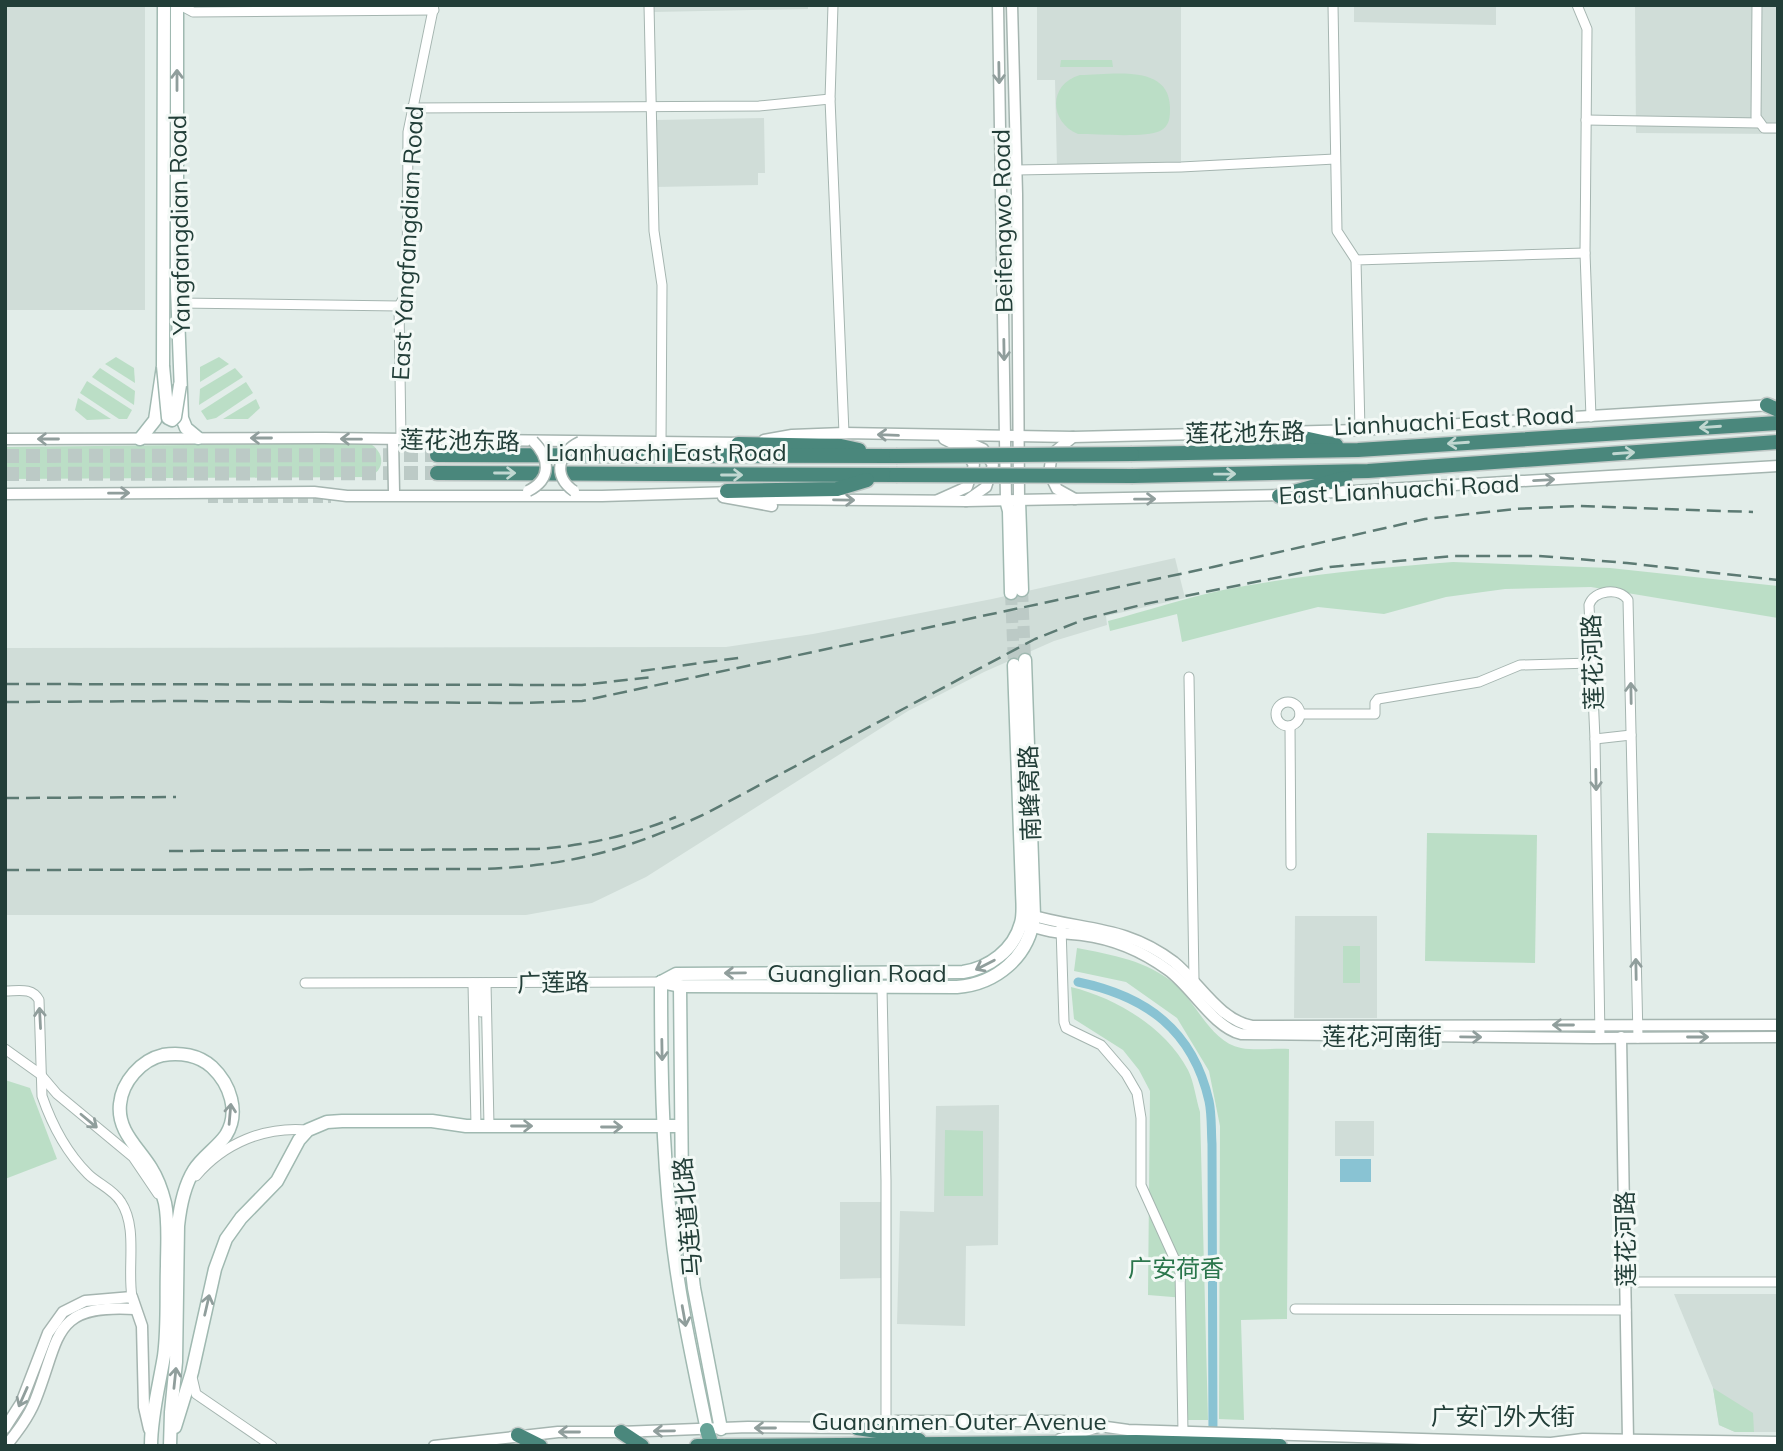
<svg xmlns="http://www.w3.org/2000/svg" width="1783" height="1451" font-family="Mulish,'Noto Sans SC',sans-serif">
	<rect width="100%" height="100%" fill="#e2ede9"/>
	<!-- built -->
	<g fill="#d0ddd8">
		<rect x="5" y="5" width="140" height="305"/>
		<path d="M654,5H808V9L654,12Z"/>
		<path d="M1037,5H1181V167L1057,168L1055,80H1037Z"/>
		<path d="M1354,5H1496V25L1354,22Z"/>
		<path d="M1635,5H1778V134L1636,133Z"/>
		<path d="M764,118L765,173H758V185L656,187L655,120Z"/>
		<path d="M1175,558L1185,598L1106,616L1107,625L1054,641L984,672L908,711L646,877L592,903L526,915H5V648L726,647L813,634L992,599Z"/>
		<path d="M1295,916H1377V1018H1294Z"/>
		<path d="M999,1105L998,1245L966,1246L965,1326L897,1324L900,1211L934,1212L936,1106Z"/>
		<rect x="1335" y="1121" width="39" height="35"/>
		<path d="M840,1202H882L883,1278L840,1279Z"/>
		<path d="M1674,1294H1778V1432H1735L1719,1425L1713,1388Z"/>
	</g>
	<!-- green -->
	<g fill="#bbdec6">
		<path d="M1061,60H1112L1113,67H1060Z"/>
		<path d="M1080,75C1111,75 1169,63 1170,107C1170,117 1170,126 1160,131C1146,138 1097,134 1078,134C1049,122 1048,84 1080,75Z"/>
		<path d="M116,357L134,368L135,383L105,364Z"/>
		<path d="M219,357L229,364L200,382V367Z"/>
		<path d="M100,368L135,391L134,405L92,377Z"/>
		<path d="M235,368L243,377L199,405L200,389Z"/>
		<path d="M87,381L132,410L127,419H119L80,393Z"/>
		<path d="M246,382L253,393L216,418L207,420L201,411Z"/>
		<path d="M78,398L111,419L87,420L75,410Z"/>
		<path d="M256,399L260,408L248,419H223Z"/>
		<path d="M369,443C384,451 387,470 368,477L5,479V447Z"/>
		<path d="M1453,562L1610,568L1778,586V618L1591,587L1505,589L1446,597L1384,614L1318,607L1182,642L1177,614L1110,631L1108,621C1146,611 1185,598 1223,590C1299,575 1376,568 1453,562Z"/>
		<path d="M1427,833L1537,835L1535,963L1425,961Z"/>
		<rect x="1343" y="946" width="17" height="37"/>
		<path d="M1077,948C1112,955 1147,960 1176,985C1197,1004 1211,1042 1241,1048C1256,1051 1274,1048 1289,1049L1287,1319L1241,1320L1244,1420L1219,1419L1220,1126L1209,1071L1177,1018L1126,982L1074,971Z"/>
		<path d="M1071,987C1116,998 1165,1027 1188,1070C1194,1082 1196,1099 1200,1112L1208,1420H1186L1185,1298L1148,1295L1150,1091L1139,1070L1123,1050L1074,1019Z"/>
		<path d="M5,1080L30,1088L57,1159L5,1179Z"/>
		<path d="M945,1130L983,1131V1196H944Z"/>
		<path d="M1713,1388L1753,1413L1754,1432H1735L1719,1425Z"/>
	</g>
	<!-- water -->
	<rect fill="#89c3d3" x="1340" y="1159" width="31" height="23"/>
	<g fill="none" stroke-linecap="round" stroke-linejoin="round">
		<!-- canal -->
		<path stroke="#89c3d3" stroke-width="9" d="M1078,982C1146,996 1193,1030 1209,1101C1212,1115 1211,1130 1212,1144L1213,1439"/>
		<!-- tertiary-tunnel -->
		<path stroke="#bccac6" stroke-width="10" stroke-dasharray="10 5" stroke-linecap="butt" d="M208,498H331"/>
		<!-- secondary-tunnel -->
		<g stroke="#bccac6" stroke-width="12" stroke-dasharray="12 6" stroke-linecap="butt">
			<path d="M1022,590L1025,660"/>
			<path d="M1011,593L1014,665"/>
		</g>
		<!-- trunk-tunnel -->
		<g stroke="#bccac6" stroke-width="14" stroke-dasharray="14 7" stroke-linecap="butt">
			<path d="M5,456L437,455"/>
			<path d="M5,474L437,473"/>
		</g>
		<!-- minor casing -->
		<g stroke="#a5b5b0" stroke-width="11">
			<g id="minor">
				<path d="M180,5L193,12L434,10"/>
				<path d="M649,5L654,231L662,285L661,443"/>
				<path d="M833,5L830,99L844,433"/>
				<path d="M1333,5L1337,231L1356,260"/>
				<path d="M1577,5L1587,29L1585,253L1591,417"/>
				<path d="M1757,5L1756,117L1764,128H1778"/>
				<path d="M411,108L759,106L830,99"/>
				<path d="M1586,120L1760,123"/>
				<path d="M1016,170L1181,167L1335,159"/>
				<path d="M178,303L399,306"/>
				<path d="M1360,430L1356,260L1585,253"/>
				<path d="M401,440L399,306L407,292L408,132L434,5"/>
				<path d="M1189,677L1194,980"/>
				<circle cx="1288" cy="714" r="12"/>
				<path d="M1300,714H1375V703L1378,699L1479,682L1520,665L1591,663"/>
				<path d="M1290,726L1291,865"/>
				<path d="M1595,739L1631,735"/>
				<path d="M1061,927L1064,1022L1066,1028L1072,1031L1101,1045L1126,1074L1137,1093L1141,1118V1185L1180,1271L1183,1432"/>
				<path d="M305,983L661,982"/>
				<path d="M473,983L476,1126"/>
				<path d="M480,983L481,1012"/>
				<path d="M486,983L489,1126"/>
				<path d="M882,988L886,1180V1423"/>
				<path d="M5,991C18,991 32,987 39,1000L42,1096C52,1125 67,1153 88,1174C98,1184 113,1189 121,1202C138,1228 127,1267 132,1297"/>
				<path d="M1600,1038L1595,739L1589,605C1594,590 1619,587 1628,600L1638,1038"/>
				<path d="M5,1049L40,1074L57,1094L133,1157L158,1194"/>
				<path d="M196,1176C224,1143 265,1126 308,1130"/>
				<path d="M1626,1282H1778"/>
				<path d="M1295,1309L1626,1310"/>
				<path d="M192,1377L196,1394L272,1446"/>
			</g>
		</g>
		<!-- tertiary casing -->
		<g stroke="#a5b5b0" stroke-width="13">
			<g id="tertiary">
				<path d="M998,5L1006,500"/>
				<path d="M1012,5L1017,194L1019,500"/>
				<path d="M1073,437L1052,454L1049,473L1057,489L1075,499"/>
				<path d="M959,438L983,449L993,465L986,487L966,501"/>
				<path d="M5,439L324,438L744,443"/>
				<path d="M393,440L394,492"/>
				<path d="M764,440L792,435L844,433L1073,437L1360,430L1772,405"/>
				<path d="M5,494L314,492L347,496H602L733,492"/>
				<path d="M1302,494L1778,466"/>
				<path d="M749,495L769,499L966,501L1286,495"/>
				<path d="M723,497L772,506"/>
				<path d="M938,500L967,487L974,465L964,449L944,439"/>
				<path d="M1027,914C1082,931 1124,924 1174,962C1199,982 1219,1020 1252,1026L1778,1025"/>
				<path d="M1024,923C1044,932 1061,933 1082,935C1114,939 1142,951 1168,970C1192,987 1213,1027 1241,1034L1593,1038L1778,1037"/>
				<path d="M1621,1037L1628,1440"/>
				<path d="M5,1428L21,1403L48,1333L63,1312L85,1301L132,1297L142,1326L144,1407L149,1429"/>
				<path d="M1060,1439L1098,1427"/>
				<path d="M6,1446C17,1432 28,1418 35,1401C61,1336 51,1304 135,1309"/>
				<path d="M434,1446L558,1432H621L748,1427L857,1428L897,1421H1063L1128,1430L1551,1443L1583,1439L1778,1442"/>
			</g>
		</g>
		<!-- secondary casing -->
		<g stroke="#a0b9b1" stroke-width="15">
			<g id="secondary">
				<path d="M177,5V289L182,418L186,428L198,438"/>
				<path d="M140,439L155,420L163,366L164,5"/>
				<path d="M1006,500L1009,511L1011,593"/>
				<path d="M1019,500L1022,590"/>
				<path d="M661,982L680,986L957,987C996,984 1029,957 1034,916L1025,660"/>
				<path d="M661,982L676,974L963,972C989,968 1014,950 1021,923C1024,913 1022,900 1022,889L1014,665"/>
				<path d="M661,982C661,1063 662,1145 671,1226C678,1295 693,1362 707,1430"/>
				<path d="M680,986L682,1190L694,1288L721,1429"/>
				<path d="M175,1427L192,1372L215,1269L226,1239L241,1218L277,1181L299,1140L308,1130L327,1122L342,1121H432L466,1126H680"/>
				<path d="M151,1446C151,1416 159,1386 164,1356C168,1327 166,1296 167,1266C167,1246 169,1223 165,1203C162,1191 158,1179 151,1168C138,1147 117,1131 120,1104C122,1082 141,1060 163,1055C180,1052 199,1055 212,1067C230,1084 240,1112 226,1135C217,1148 203,1156 194,1170C184,1186 180,1207 178,1226L176,1362L171,1412L170,1446"/>
			</g>
		</g>
		<!-- primary casing -->
		<g stroke="#c1c9c7" stroke-width="17">
			<path id="primary" d="M707,1430L712,1446"/>
		</g>
		<!-- trunk casing -->
		<g stroke="#c1c9c7" stroke-width="17">
			<g id="trunk">
				<path d="M1767,405L1778,410"/>
				<path d="M1272,431L1336,445"/>
				<path d="M738,444L841,446L859,450"/>
				<path d="M1132,454L1358,450L1778,423"/>
				<path d="M437,455L896,456"/>
				<path d="M437,473L896,475"/>
				<path d="M1133,476L1368,471L1778,442"/>
				<path d="M727,491L837,489L867,480"/>
				<path d="M1279,496L1345,478"/>
				<path d="M857,1428L905,1435L919,1440"/>
				<path d="M621,1432L642,1446"/>
				<path d="M518,1435L540,1446"/>
				<path d="M697,1446H723"/>
				<path d="M726,1446L1136,1442L1280,1446"/>
			</g>
		</g>
		<!-- minor -->
		<use href="#minor" stroke="#fff" stroke-width="9"/>
		<!-- tertiary -->
		<use href="#tertiary" stroke="#fff" stroke-width="10"/>
		<!-- secondary -->
		<use href="#secondary" stroke="#fff" stroke-width="12"/>
		<!-- primary -->
		<use href="#primary" stroke="#66a397" stroke-width="14"/>
		<!-- trunk -->
		<use href="#trunk" stroke="#4a877c" stroke-width="14"/>
		<!-- rail -->
		<g stroke="#5c7a73" stroke-width="2.5" stroke-dasharray="14 7" stroke-linecap="butt">
			<path d="M641,671L745,657"/>
			<path d="M5,684L582,685L652,677"/>
			<path d="M5,702L187,701L521,703L582,701L1213,567L1425,519L1515,509L1578,506L1753,512"/>
			<path d="M5,798L176,797"/>
			<path d="M169,851L537,849C584,846 633,835 676,817"/>
			<path d="M5,870L483,869C569,866 628,850 707,813L1035,639L1085,619L1145,604L1330,567L1453,556H1539L1627,563L1778,580"/>
		</g>
		<!-- tertiary-bridge casing -->
		<g stroke="#a5b5b0" stroke-width="13" stroke-linecap="butt">
			<g id="tertiary-bridge">
				<path d="M528,491C552,479 550,458 533,441"/>
				<path d="M574,491C552,476 558,452 580,442"/>
			</g>
		</g>
		<!-- secondary-bridge casing -->
		<g stroke="#a0b9b1" stroke-width="15" stroke-linecap="butt">
			<path id="secondary-bridge" d="M163,366L168,418L172,420L175,417L180,385"/>
		</g>
		<!-- trunk-bridge casing -->
		<g stroke="#c1c9c7" stroke-width="17" stroke-linecap="butt">
			<g id="trunk-bridge">
				<path d="M896,456L1132,454"/>
				<path d="M896,475L1133,476"/>
			</g>
		</g>
		<!-- tertiary-bridge -->
		<use href="#tertiary-bridge" stroke="#fff" stroke-width="10"/>
		<!-- secondary-bridge -->
		<use href="#secondary-bridge" stroke="#fff" stroke-width="12"/>
		<!-- trunk-bridge -->
		<use href="#trunk-bridge" stroke="#4a877c" stroke-width="14"/>
	</g>
	<!-- one-way arrows -->
	<defs><path id="oneway-shaft" d="M-6 0H5M1.5-3L5.5 0L1.5 3" fill="none" stroke-width="1.6" stroke-linecap="round" stroke-linejoin="round" transform="scale(1.75)"/></defs>
	<g stroke="#909e9c">
		<use href="#oneway-shaft" transform="translate(999 73) rotate(89)"/>
		<use href="#oneway-shaft" transform="translate(177 80) rotate(-90)"/>
		<use href="#oneway-shaft" transform="translate(1004 350) rotate(89)"/>
		<use href="#oneway-shaft" transform="translate(888 435) rotate(-178)"/>
		<use href="#oneway-shaft" transform="translate(261 438) rotate(-180)"/>
		<use href="#oneway-shaft" transform="translate(48 439) rotate(180)"/>
		<use href="#oneway-shaft" transform="translate(351 439) rotate(-179)"/>
		<use href="#oneway-shaft" transform="translate(1544 480) rotate(-3)"/>
		<use href="#oneway-shaft" transform="translate(119 493) rotate(-1)"/>
		<use href="#oneway-shaft" transform="translate(1145 499) rotate(-1)"/>
		<use href="#oneway-shaft" transform="translate(844 500) rotate(1)"/>
		<use href="#oneway-shaft" transform="translate(1631 693) rotate(-91)"/>
		<use href="#oneway-shaft" transform="translate(1596 780) rotate(89)"/>
		<use href="#oneway-shaft" transform="translate(985 965) rotate(153)"/>
		<use href="#oneway-shaft" transform="translate(1636 969) rotate(-91)"/>
		<use href="#oneway-shaft" transform="translate(735 973) rotate(179)"/>
		<use href="#oneway-shaft" transform="translate(40 1018) rotate(-93)"/>
		<use href="#oneway-shaft" transform="translate(1563 1025) rotate(180)"/>
		<use href="#oneway-shaft" transform="translate(1471 1037) rotate(1)"/>
		<use href="#oneway-shaft" transform="translate(1698 1037)"/>
		<use href="#oneway-shaft" transform="translate(662 1050) rotate(89)"/>
		<use href="#oneway-shaft" transform="translate(230 1114) rotate(-85)"/>
		<use href="#oneway-shaft" transform="translate(89 1121) rotate(40)"/>
		<use href="#oneway-shaft" transform="translate(522 1126)"/>
		<use href="#oneway-shaft" transform="translate(612 1127)"/>
		<use href="#oneway-shaft" transform="translate(207 1305) rotate(-77)"/>
		<use href="#oneway-shaft" transform="translate(684 1316) rotate(80)"/>
		<use href="#oneway-shaft" transform="translate(175 1378) rotate(-84)"/>
		<use href="#oneway-shaft" transform="translate(23 1397) rotate(114)"/>
		<use href="#oneway-shaft" transform="translate(765 1428) rotate(-180)"/>
		<use href="#oneway-shaft" transform="translate(664 1431) rotate(179)"/>
		<use href="#oneway-shaft" transform="translate(569 1432) rotate(-180)"/>
	</g>
	<g stroke="#c0d7d1">
		<use href="#oneway-shaft" transform="translate(1710 427) rotate(176)"/>
		<use href="#oneway-shaft" transform="translate(1458 443) rotate(176)"/>
		<use href="#oneway-shaft" transform="translate(1624 453) rotate(-4)"/>
		<use href="#oneway-shaft" transform="translate(505 473)"/>
		<use href="#oneway-shaft" transform="translate(1225 474) rotate(-1)"/>
		<use href="#oneway-shaft" transform="translate(732 475)"/>
	</g>
	<g text-anchor="middle" dominant-baseline="central" stroke-width="6" stroke-linejoin="round" paint-order="stroke">
		<!-- street labels -->
		<g font-size="24" fill="#223e38" stroke="#f3f9f6">
			<text transform="translate(1002 221) rotate(-91)">Beifengwo Road</text>
			<text transform="translate(179 225) rotate(-91)">Yangfangdian Road</text>
			<text transform="translate(407 243) rotate(-87)">East Yangfangdian Road</text>
			<text transform="translate(1454 420) rotate(-3)">Lianhuachi East Road</text>
			<text transform="translate(1245 432) rotate(-1)">莲花池东路</text>
			<text transform="translate(460 440) rotate(1)">莲花池东路</text>
			<text x="666" y="452">Lianhuachi East Road</text>
			<text transform="translate(1399 489) rotate(-3)">East Lianhuachi Road</text>
			<text transform="translate(1592 662) rotate(-92)">莲花河路</text>
			<text transform="translate(1029 793) rotate(-92)">南蜂窝路</text>
			<text x="857" y="973">Guanglian Road</text>
			<text transform="translate(553 982) rotate(-1)">广莲路</text>
			<text x="1382" y="1036">莲花河南街</text>
			<text transform="translate(687 1217) rotate(-95)">马连道北路</text>
			<text transform="translate(1625 1239) rotate(-91)">莲花河路</text>
			<text x="1503" y="1416">广安门外大街</text>
			<text x="959" y="1421">Guananmen Outer Avenue</text>
		</g>
		<!-- park labels -->
		<g font-size="24" fill="#2b764c" stroke="#f3f9f6">
			<text x="1176" y="1268">广安荷香</text>
		</g>
	</g>
	<!-- border -->
	<rect width="1783" height="1451" fill="none" stroke="#223e38" stroke-width="14"/>
</svg>
